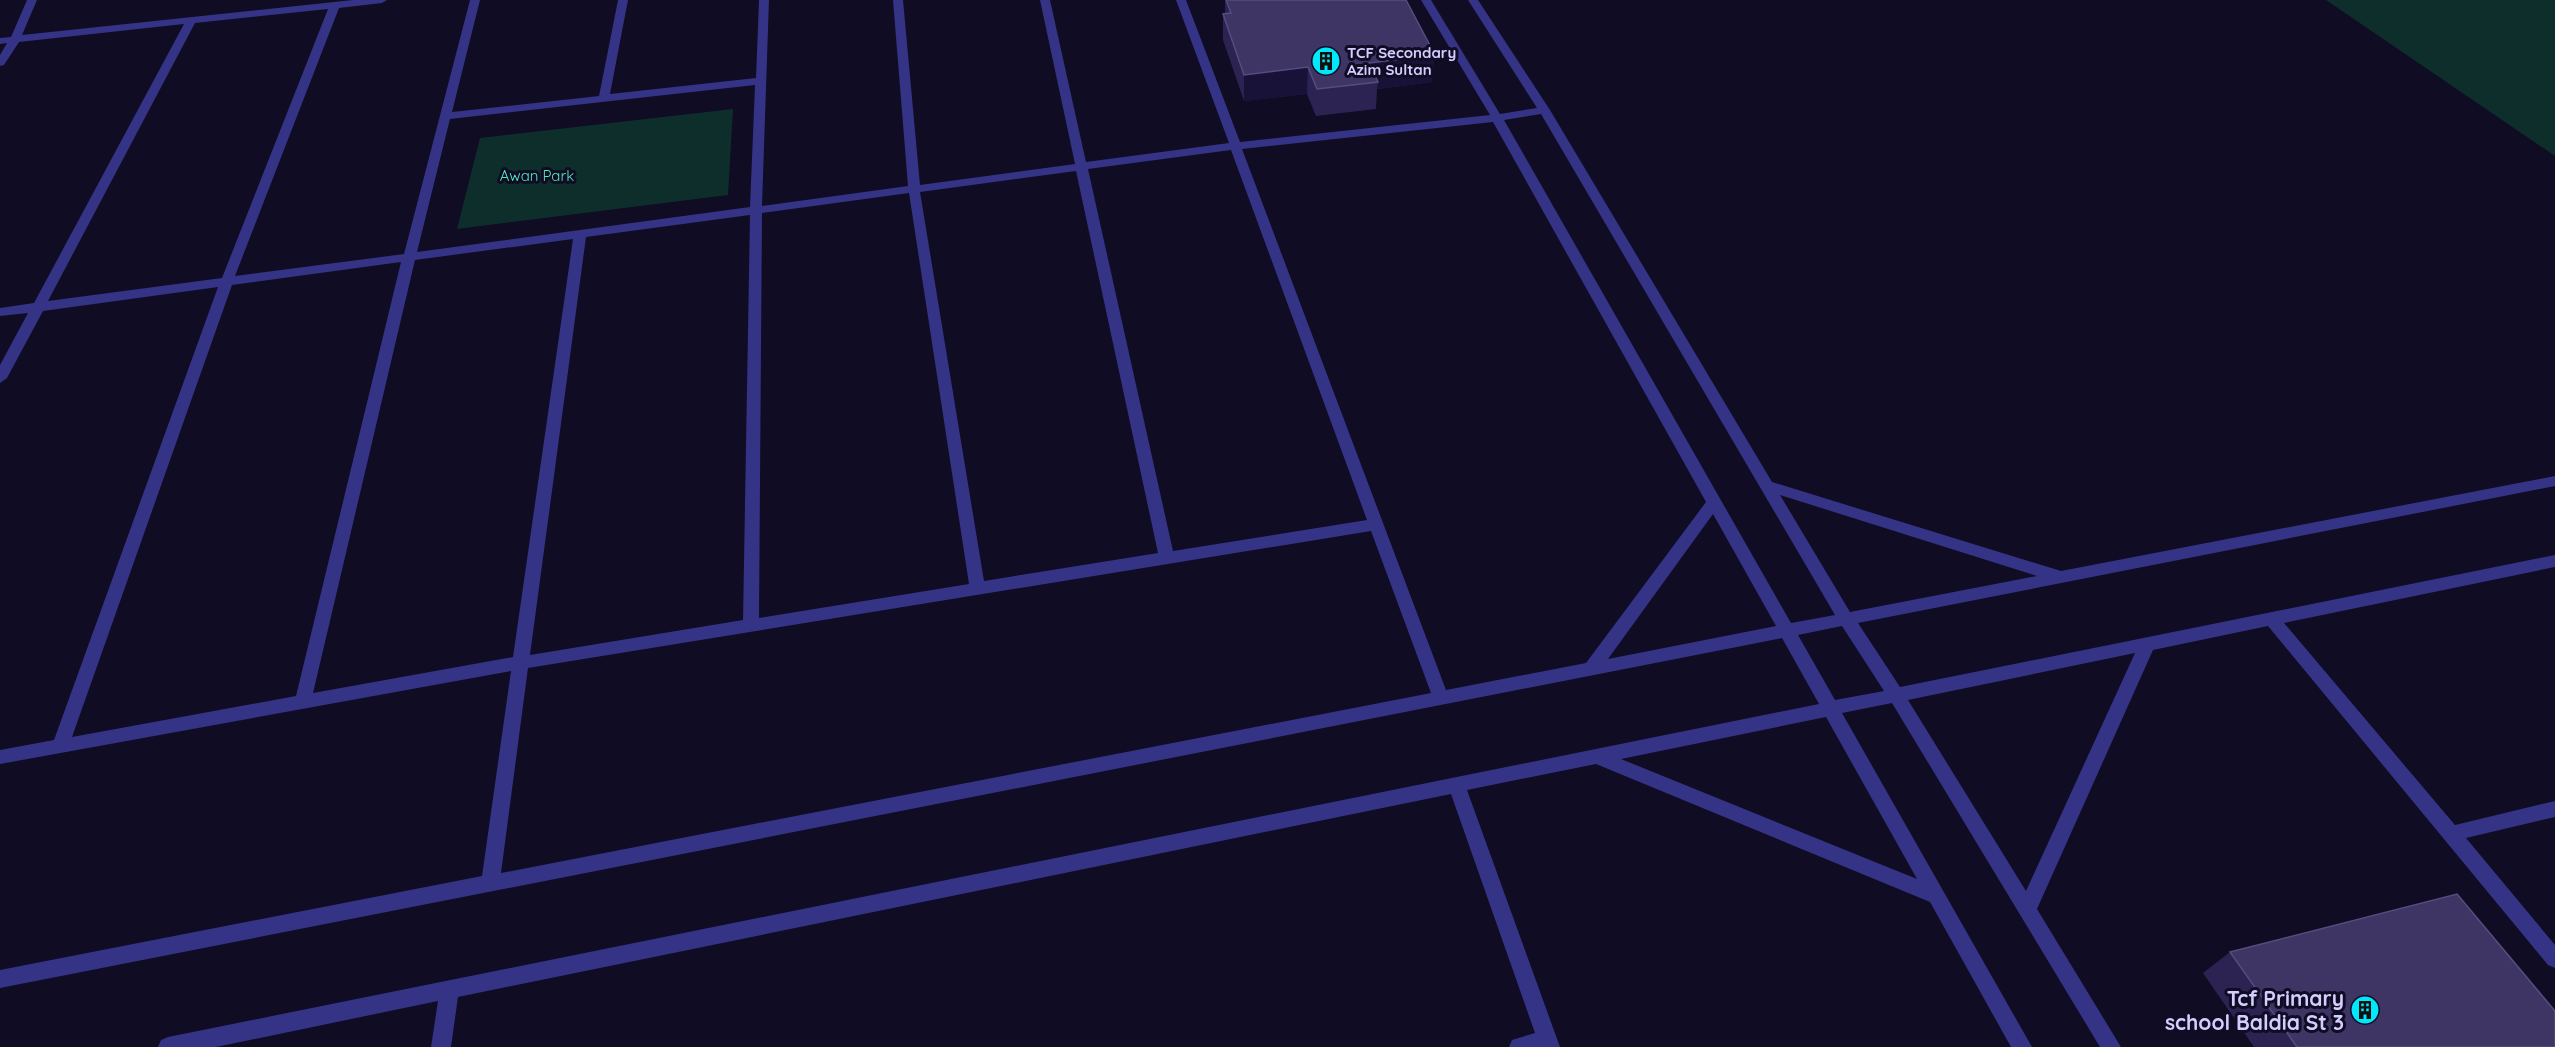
<svg xmlns="http://www.w3.org/2000/svg" width="2555" height="1047" font-family="Quicksand,sans-serif">
	<rect width="100%" height="100%" fill="#0f0c23"/>
	<!-- green -->
	<g fill="#0e2e2c">
		<path d="M2326,0H2555V156Z"/>
		<path d="M733,109L728,195L457,229L480,138Z"/>
	</g>
	<g fill="none" stroke-linecap="round" stroke-linejoin="round">
		<!-- street -->
		<path fill="#343386" fill-rule="evenodd" d="M27,0H37L22,35L353,0H387L382,3L339,8L235,276L404,254L470,0H480L452,112L599,96L618,0H628L610,94L756,78L759,0H769L762,206L908,186L893,0H903L920,185L1075,164L1040,0H1050L1086,162L1229,143L1176,0H1186L1240,142L1490,115L1421,0H1431L1500,114L1537,108L1468,0H1478L1550,110L1772,482L2061,571L2555,476V486L1858,623L1900,687L2555,555V567L2284,623L2455,825L2555,801V817L2466,838L2555,945V968L2548,965L2268,626L2153,650L2037,909L2121,1047H2100L1892,703L1842,713L2032,1047H2011L1930,902L1596,764L1467,790L1560,1047H1509L1512,1040L1535,1033L1451,794L458,997L451,1047H431L438,1001L216,1047H158L161,1040L168,1037L1819,704L1782,638L0,988V970L482,876L511,671L0,764V750L54,740L218,287L43,311L7,378L0,383V365L28,313L0,316V308L34,303L184,24L19,42L4,65L0,66V55L7,43L0,44V38L11,37ZM328,9L222,278L48,301L195,23ZM755,85L750,207L417,252L450,119ZM1541,114L1835,615L1791,623L1504,120ZM1493,122L1706,502L1586,663L1446,690L1242,149ZM1231,150L1367,520L1173,551L1088,169ZM1076,171L1158,553L984,581L920,192ZM909,193L969,584L759,618L762,213ZM750,215L743,620L530,655L586,237ZM573,239L513,657L313,693L415,260ZM401,262L296,696L72,737L232,285ZM1780,495L2037,576L1850,612ZM1713,514L1776,626L1608,659ZM1371,531L1431,693L501,873L528,668ZM1842,626L1884,691L1835,700L1798,635ZM2135,653L2026,891L1908,700ZM1826,717L1917,879L1621,759Z"/>
	</g>
	<!-- wall -->
	<g fill="#2c2353">
		<path d="M1225,0H1406L1432,82L1377,89L1376,109L1316,116L1307,94L1244,101L1223,40V14H1225Z"/>
		<path d="M2230,952L2555,1047H2254L2203,973Z"/>
	</g>
	<!-- shaded-wall -->
	<g fill="#191238">
		<path d="M1435,55L1432,82L1377,89L1378,82L1369,63Z"/>
		<path d="M1308,67L1307,94L1244,101V75Z"/>
	</g>
	<!-- building -->
	<g fill="#3e3565" stroke="#554d7e" stroke-width="1.5">
		<path d="M1226,0H1406L1435,55L1369,63L1378,82L1317,89L1308,67L1244,75L1223,14L1231,13Z"/>
		<path d="M2457,894L2555,1011V1047H2297L2230,952Z"/>
	</g>
	<!-- icons -->
	<defs>
		<g id="building-disc" transform="scale(1.5)"><circle r="9.5" fill="#00e8f9" stroke="#0f0c23"/><path d="M-4-6H4V6H1V3H-1V6H-4ZM-2.5-4.3h1.7v1.8h-1.7ZM.8-4.3h1.7v1.8H.8ZM-2.5-1h1.7V.8h-1.7ZM.8-1h1.7V.8H.8Z" fill="#111"/></g>
	</defs>
	<g fill-rule="evenodd">
		<use href="#building-disc" x="1326" y="61"/>
		<use href="#building-disc" x="2365" y="1010"/>
	</g>
	<g text-anchor="middle" dominant-baseline="central" stroke-width="6" stroke-linejoin="round" paint-order="stroke">
		<!-- far-poi labels -->
		<g font-size="15" font-weight="bold" fill="#d3ceff" stroke="#0f0c23" text-anchor="start">
			<text x="1347" y="52">TCF Secondary<tspan x="1347" dy="17">Azim Sultan</tspan></text>
		</g>
		<!-- far-park labels -->
		<g font-size="15" fill="#51e9be" stroke="#0f0c23">
			<text x="537" y="175">Awan Park</text>
		</g>
		<!-- near-poi labels -->
		<g font-size="21" font-weight="bold" fill="#d3ceff" stroke="#0f0c23" text-anchor="end">
			<text x="2344" y="998">Tcf Primary<tspan x="2344" dy="24">school Baldia St 3</tspan></text>
		</g>
	</g>
</svg>
